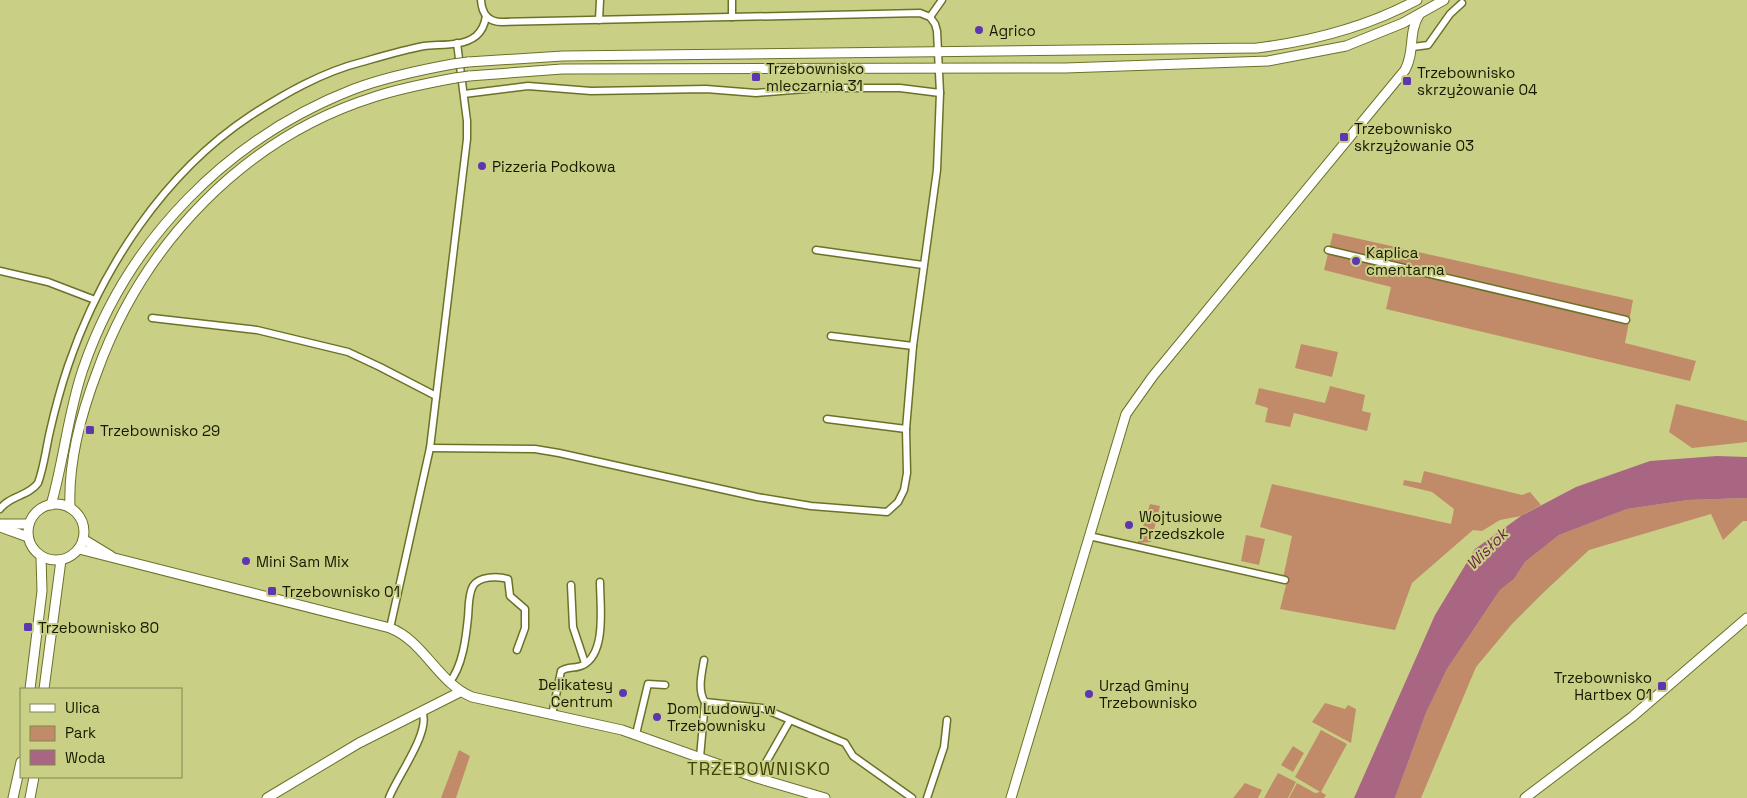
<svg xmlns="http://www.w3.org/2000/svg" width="1747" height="798" font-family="'Space Grotesk',sans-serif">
	<rect width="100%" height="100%" fill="#c9d086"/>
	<!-- green -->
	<g fill="#c18b69">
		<path d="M1333,233L1633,300L1625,343L1696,361L1690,381L1386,309L1391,287L1324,270Z"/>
		<path d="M1301,344L1338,352L1332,377L1295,368Z"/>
		<path d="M1330,386L1365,395L1362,411L1371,413L1367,431L1294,413L1290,427L1265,422L1268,408L1255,404L1259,388L1325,403Z"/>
		<path d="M1676,404L1747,421V442L1692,448L1669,432Z"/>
		<path d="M1424,471L1522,495L1530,492L1541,505L1521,516L1500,520L1482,531L1473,530L1412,583L1395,630L1280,609L1286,585L1283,578L1292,536L1260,527L1272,484L1451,524L1454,509L1432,492L1403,485L1404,480L1421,483Z"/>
		<path d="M1747,498V521H1743L1723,540L1711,514L1589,550L1543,593L1512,624L1476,667L1421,798H1395L1426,713L1447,669L1500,590L1514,579L1525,562L1559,535L1627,509L1688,500Z"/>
		<path d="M1150,504L1160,506L1151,542L1138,543Z"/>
		<path d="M1246,535L1265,539L1259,565L1241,561Z"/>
		<path d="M1325,703L1345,709L1348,705L1356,709L1351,743L1312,722Z"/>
		<path d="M1321,730L1347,744L1321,792L1326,795L1324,798H1289L1297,783L1315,793L1320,792L1295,777Z"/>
		<path d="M1293,746L1304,753L1293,772L1281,765Z"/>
		<path d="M459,750L470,756L456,798H441Z"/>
		<path d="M1278,773L1296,782L1288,798H1264Z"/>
		<path d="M1245,783L1262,790L1258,798H1233Z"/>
	</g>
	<!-- water -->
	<path fill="#a96683" d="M1717,456L1747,457V498L1688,500L1627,509L1559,535L1525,562L1514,579L1500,590L1447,669L1426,713L1395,798H1354L1435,615L1475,549L1521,516L1576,487L1650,461Z"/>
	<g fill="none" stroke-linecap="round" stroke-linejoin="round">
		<!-- street casing -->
		<g stroke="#6c7128" stroke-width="9">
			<g id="street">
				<path d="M732,0V17"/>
				<path d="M930,17L942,0"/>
				<path d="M599,20L600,0"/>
				<path d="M1413,47L1428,45L1450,14L1462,3"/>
				<path d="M464,94L528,86L591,91L706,89L756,93L818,88H900L940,93"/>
				<path d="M816,250L923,265"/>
				<path d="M1328,250L1626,320"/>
				<path d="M0,271L48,282L95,300"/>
				<path d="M152,318L257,330L348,352L380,367L436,396"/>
				<path d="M831,336L913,346"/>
				<path d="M827,419L906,429"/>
				<path d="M430,448L535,449L559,453L757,497L811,506L887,512L898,502L904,490L907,473L906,429L913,346L937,170L940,93L937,31L935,24L930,17L920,13L502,22C488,22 482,14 481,0"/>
				<path d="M0,509C9,496 29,496 38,483C44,467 46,448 50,431C55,409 61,387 68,366C101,269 164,173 250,116C284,94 322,72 362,62C383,56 403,50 424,46C440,44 462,47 476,36C482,31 485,23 486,16"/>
				<path d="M1089,536L1285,580"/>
				<path d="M571,585L573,627L585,663"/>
				<path d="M390,628L430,448L467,139V121L457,43"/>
				<path d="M704,660C702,672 697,691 705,702"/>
				<path d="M449,683C463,666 466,637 468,617C469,607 468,595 473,586C479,576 498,576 508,579L510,596L525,609V628L517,650"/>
				<path d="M552,715L561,671C568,666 576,669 583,665C607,653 600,604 600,582"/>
				<path d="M636,734L648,684L665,685"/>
				<path d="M700,757L705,702L762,708L845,743L853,756L912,798"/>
				<path d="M757,778L789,722"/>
				<path d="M389,798C396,778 432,731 422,711"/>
				<path d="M927,798L944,747L947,720"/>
			</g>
		</g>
		<!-- secondary casing -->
		<g stroke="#6c7128" stroke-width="11">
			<g id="secondary">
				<path d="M468,62L563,56L1257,48C1313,41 1367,27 1417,0"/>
				<path d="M469,76L562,69L1065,68L1268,61L1346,46L1403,23L1444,0"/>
				<circle cx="56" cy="532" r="28"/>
				<path d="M51,505C64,460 68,413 83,369C127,240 228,138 354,89C386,77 420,70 453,64"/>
				<path d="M70,508C68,462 81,414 97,372C143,244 244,138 374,97C401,88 428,83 455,78"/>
				<path d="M0,524H29"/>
				<path d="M0,527L28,537"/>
				<path d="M83,539L111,556"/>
				<path d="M79,549L390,628C424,641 438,683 472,697L622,730L757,778L825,798"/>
				<path d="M30,689L42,591L41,557"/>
				<path d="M44,689L61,560"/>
				<path d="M13,798L21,762"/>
				<path d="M30,798L34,777"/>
				<path d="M267,798L359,743L460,692"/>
				<path d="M1011,798L1126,414L1153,376L1405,70C1415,52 1408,33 1419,15"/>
				<path d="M1525,798L1632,717L1747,618"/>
			</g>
		</g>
		<!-- street -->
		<use href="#street" stroke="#fff" stroke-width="6"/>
		<!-- secondary -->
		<use href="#secondary" stroke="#fff" stroke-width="9"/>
		<!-- secondary-bridge casing -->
		<g stroke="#6c7128" stroke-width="11" stroke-linecap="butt">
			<g id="secondary-bridge">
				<path d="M453,64L468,62"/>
				<path d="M455,78L469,76"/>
			</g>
		</g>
		<!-- secondary-bridge -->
		<use href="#secondary-bridge" stroke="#fff" stroke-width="9"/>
	</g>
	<!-- markers -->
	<g fill="#5e37af" stroke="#c9d086" stroke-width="2">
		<circle cx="979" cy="30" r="5"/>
		<rect x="751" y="72" width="10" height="10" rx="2.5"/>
		<rect x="1402" y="76" width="10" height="10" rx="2.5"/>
		<rect x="1339" y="132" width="10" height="10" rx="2.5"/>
		<circle cx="482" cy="166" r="5"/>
		<circle cx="1356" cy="261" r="5"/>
		<rect x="85" y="425" width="10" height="10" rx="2.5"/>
		<circle cx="1129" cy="525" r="5"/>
		<circle cx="246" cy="561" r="5"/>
		<rect x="267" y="586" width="10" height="10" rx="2.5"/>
		<rect x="23" y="622" width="10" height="10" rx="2.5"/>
		<rect x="1657" y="681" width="10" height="10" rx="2.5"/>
		<circle cx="623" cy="693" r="5"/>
		<circle cx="1089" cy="694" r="5"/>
		<circle cx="657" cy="717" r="5"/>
	</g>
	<g text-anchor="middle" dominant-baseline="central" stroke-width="4" stroke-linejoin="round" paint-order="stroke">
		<!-- poi labels -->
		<g font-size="15" fill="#181900" stroke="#c9d086" text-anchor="start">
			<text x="989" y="30">Agrico</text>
			<text x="766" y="68">Trzebownisko<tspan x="766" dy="17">mleczarnia 31</tspan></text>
			<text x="1417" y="72">Trzebownisko<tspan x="1417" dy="17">skrzyżowanie 04</tspan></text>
			<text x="1354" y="128">Trzebownisko<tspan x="1354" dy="17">skrzyżowanie 03</tspan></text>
			<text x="492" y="166">Pizzeria Podkowa</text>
			<text x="1366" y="252">Kaplica<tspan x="1366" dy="17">cmentarna</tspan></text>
			<text x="100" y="430">Trzebownisko 29</text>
			<text x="1139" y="516">Wojtusiowe<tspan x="1139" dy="17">Przedszkole</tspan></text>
			<text x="256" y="561">Mini Sam Mix</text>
			<text x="282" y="591">Trzebownisko 01</text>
			<text x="38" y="627">Trzebownisko 80</text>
			<text x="1652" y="677" text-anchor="end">Trzebownisko<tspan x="1652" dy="17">Hartbex 01</tspan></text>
			<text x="613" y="684" text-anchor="end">Delikatesy<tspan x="613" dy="17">Centrum</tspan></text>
			<text x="1099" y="685">Urząd Gminy<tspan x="1099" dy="17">Trzebownisko</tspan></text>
			<text x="667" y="708">Dom Ludowy w<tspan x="667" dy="17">Trzebownisku</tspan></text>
		</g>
		<!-- water labels -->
		<g font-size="16" font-style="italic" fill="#721f4a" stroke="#c9d086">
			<text transform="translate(1487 549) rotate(-45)">Wisłok</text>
		</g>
		<!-- quarter labels -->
		<g font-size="18" letter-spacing="1" fill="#3f4206" stroke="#c9d086">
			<text x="759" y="768">TRZEBOWNISKO</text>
		</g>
	</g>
	<!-- legend -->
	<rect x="20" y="688" width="162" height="90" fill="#c9d086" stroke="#828750"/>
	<rect x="30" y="704" width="25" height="8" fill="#ffffff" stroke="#828750"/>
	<text x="65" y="713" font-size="15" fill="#181900">Ulica</text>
	<rect x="30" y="726" width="25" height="15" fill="#c18b69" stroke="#828750"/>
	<text x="65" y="738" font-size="15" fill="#181900">Park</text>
	<rect x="30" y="750" width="25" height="15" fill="#a96683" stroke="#828750"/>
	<text x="65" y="763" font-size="15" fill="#181900">Woda</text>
</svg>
